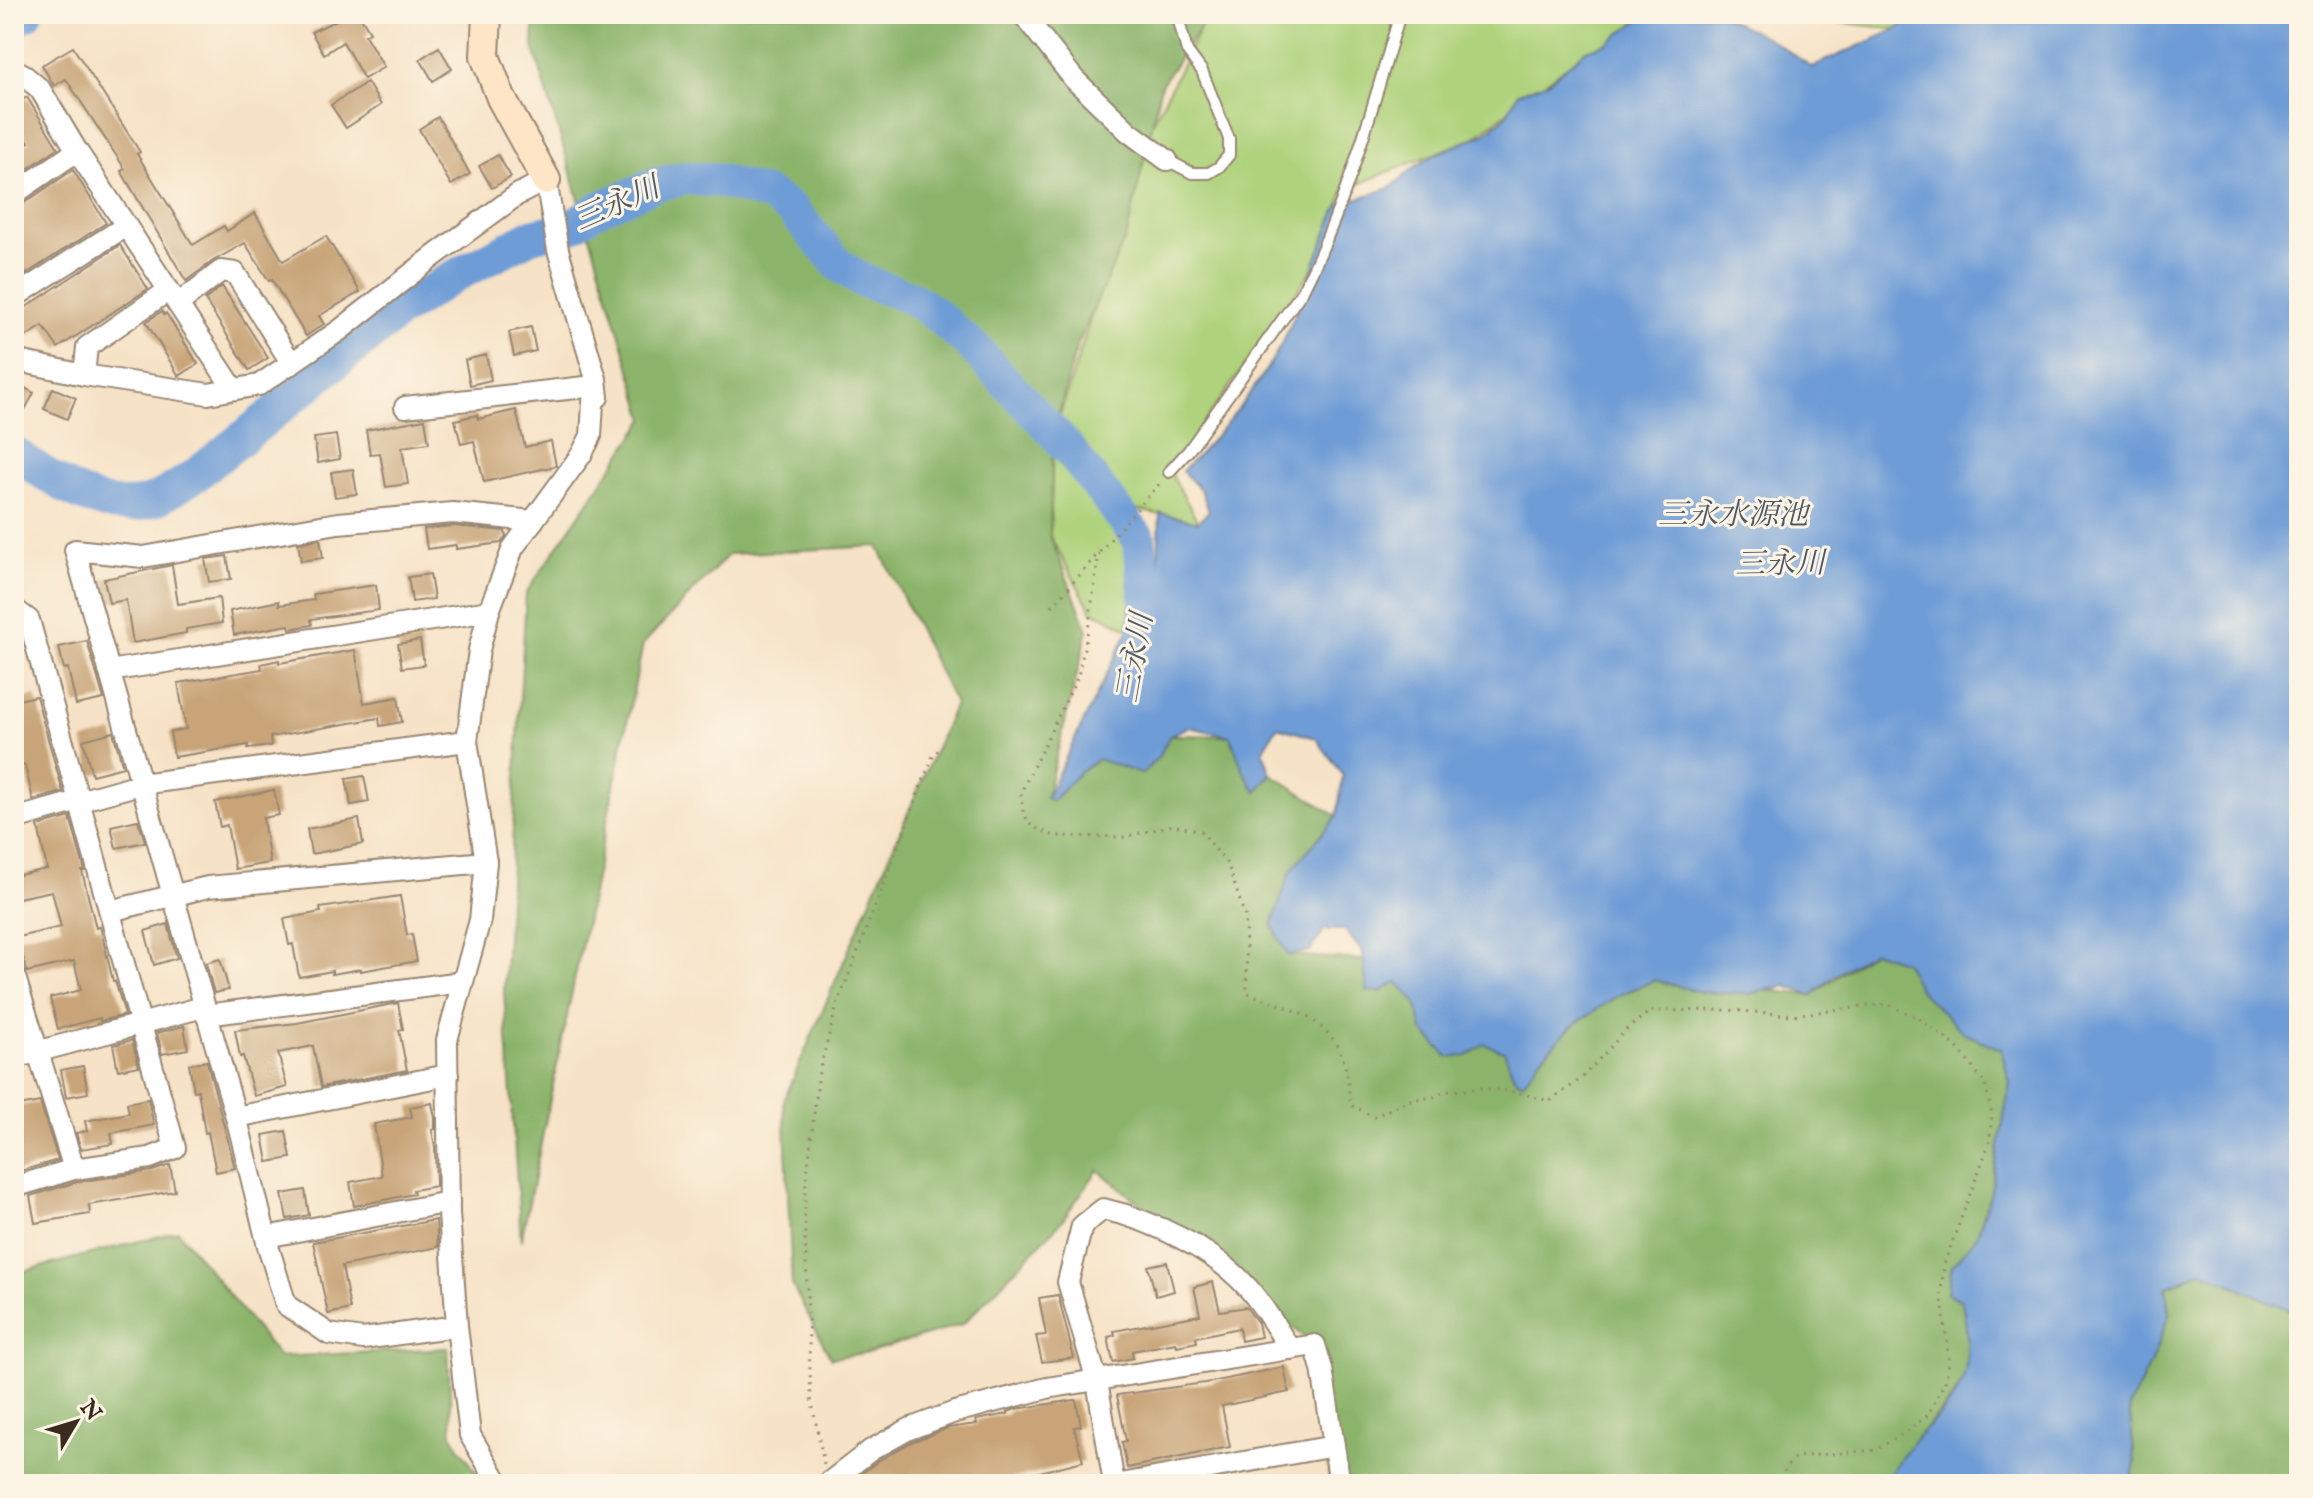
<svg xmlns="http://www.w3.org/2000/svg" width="2313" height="1498" font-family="'IM FELL English','Noto Serif JP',serif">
	<rect width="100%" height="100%" fill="#fcf5e5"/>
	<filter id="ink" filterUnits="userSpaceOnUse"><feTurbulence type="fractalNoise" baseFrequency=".0125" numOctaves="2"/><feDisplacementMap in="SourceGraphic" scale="16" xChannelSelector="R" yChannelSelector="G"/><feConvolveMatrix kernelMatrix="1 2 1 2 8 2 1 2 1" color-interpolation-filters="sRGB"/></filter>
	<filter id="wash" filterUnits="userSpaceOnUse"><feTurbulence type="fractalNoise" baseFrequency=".006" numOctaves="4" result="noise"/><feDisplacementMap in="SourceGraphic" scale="32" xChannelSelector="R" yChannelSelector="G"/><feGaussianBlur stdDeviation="1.8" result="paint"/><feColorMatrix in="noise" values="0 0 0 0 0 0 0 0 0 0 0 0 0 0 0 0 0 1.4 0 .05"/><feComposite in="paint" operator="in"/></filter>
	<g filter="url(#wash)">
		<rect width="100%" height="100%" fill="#f6e2c6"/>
		<!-- green -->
		<g fill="#afd27b" stroke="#757e4c" stroke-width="2">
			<path d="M1205,14H1659L1564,68L1474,138L1345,189L1316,264L1170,472L1198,522L1137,510L1128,629L1091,610L1050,536L1053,437L1153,122L1206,17Z"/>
			<path d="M1763,14H1914L1897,29Z"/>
		</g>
		<!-- forest -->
		<g fill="#8bb46b" stroke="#636f44" stroke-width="2">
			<path d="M535,14H1205L1207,17L1161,85L1127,234L1076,348L1053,437L1050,536L1088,630L1046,797L1098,759L1170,735L1230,736L1256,791L1271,774L1337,816L1272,925L1288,955L1655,980L1812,995L1873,951L1905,962L1965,1034L2001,1049L2010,1083L1991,1192L1977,1236L1952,1266L1948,1294L1962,1300C1964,1319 1972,1345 1968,1363C1962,1396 1936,1415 1915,1440C1903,1455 1894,1470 1880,1484H1330L1314,1345L1098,1170L1060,1223L963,1324L870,1352L831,1358L792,1285L784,1100L955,704L878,546L729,554L643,644L521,1241L504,992L526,593L645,419L533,46Z"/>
			<path d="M178,1231L279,1357L448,1348L452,1436L484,1484H14V1274Z"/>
			<path d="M2201,1271L2299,1314V1484H2130L2135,1464L2129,1407L2169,1315L2166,1287Z"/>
		</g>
		<!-- water -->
		<path fill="#6e9cd6" stroke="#54637a" stroke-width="2" d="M1647,14H1719L1768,38L1812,67L1897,29L1914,14H2299V1314L2201,1271L2166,1287L2169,1315L2150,1365L2129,1407L2135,1464L2130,1484H1880C1894,1470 1903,1455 1915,1440C1923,1430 1934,1422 1942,1413C1974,1379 1970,1343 1962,1301L1947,1293L1952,1266L1977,1236L1991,1192L2010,1083L2001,1049L1965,1034L1920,991L1905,962L1873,951L1833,977L1812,995L1786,986L1749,994L1700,992L1655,980L1617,996L1571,1027L1541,1058L1523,1083L1514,1077L1504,1051L1484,1044L1467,1056L1448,1057L1423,1031L1416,1002L1397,982L1381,992L1367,991L1363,952L1345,930H1324L1310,951L1288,955L1272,925L1290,872L1337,816L1343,775L1316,738L1277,727L1263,751L1271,774L1256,792L1244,772L1230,736L1189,727L1170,735L1160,755L1142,774L1098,759L1080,772L1052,801L1046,798L1158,570L1160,513L1198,522L1209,511L1201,490L1182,471C1220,435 1263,382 1286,335C1306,293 1319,247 1339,204L1390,188L1415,167L1434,155L1486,133L1506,116L1518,93L1548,82L1586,50L1607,43Z"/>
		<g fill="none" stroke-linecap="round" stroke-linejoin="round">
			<!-- river -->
			<g stroke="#6e9cd6" stroke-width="34">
				<path d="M14,20L26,14"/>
				<path d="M14,453C48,476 96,513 140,504C160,500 178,486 196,475L399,312L451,278L531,236L570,227L599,208L657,184L686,178L720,181L769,195L792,210L839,265L863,281L910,297L934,313L973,347L1066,446L1139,539L1147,606L1144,639"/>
			</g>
		</g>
		<g id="blocks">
			<!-- building -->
			<g fill="#c8a478">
				<path d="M350,14H359L370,32L365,35L384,67L364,79L343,42L324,54L311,32Z"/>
				<path d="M73,47L140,152L137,154L193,245L224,226L227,231L255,213L283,261L326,236L360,292L319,316L324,324L306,336L272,280L269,281L245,243L213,261L186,281L121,171L125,169L66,79L54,86L42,65Z"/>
				<path d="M439,47L452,69L433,81L420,59Z"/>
				<path d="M367,82L381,105L346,128L331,105Z"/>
				<path d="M27,97L58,148L14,178V152L29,142L14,118V105Z"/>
				<path d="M438,117L470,174L451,185L419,129Z"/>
				<path d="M498,155L511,177L492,188L479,166Z"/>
				<path d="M73,170L106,223L21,277L14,267V207L21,205Z"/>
				<path d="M120,245L148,289L58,348L43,326L14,344V315Z"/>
				<path d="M222,286L268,358L249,370L205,300Z"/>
				<path d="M162,311L164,315L166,313L198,364L179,376L146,322Z"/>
				<path d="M531,327L536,351L514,356L509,332Z"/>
				<path d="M486,355L491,380L470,385L465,360Z"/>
				<path d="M14,382L34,393L14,430Z"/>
				<path d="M53,388L76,398L67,419L44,409Z"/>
				<path d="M516,410L525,447L551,441L556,466L484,482L474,441L461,444L455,420L477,415L478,419Z"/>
				<path d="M425,419L429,443L402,447L408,484L386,487L380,453L370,454L366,430Z"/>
				<path d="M336,435L340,459L318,463L314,438Z"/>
				<path d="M353,469L357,494L335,497L331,472Z"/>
				<path d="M453,526L505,531L506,536L501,543L456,549V545L427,549L424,529Z"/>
				<path d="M320,539L323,558L301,561L298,543Z"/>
				<path d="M227,556L231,579L209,582L205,559Z"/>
				<path d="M172,565L178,604L219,598L222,623L186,629V633L133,643L126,600L109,603L104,579Z"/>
				<path d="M430,574L434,599L412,602L408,577Z"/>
				<path d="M376,585L379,610L311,619L312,625L290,629L289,625L234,635L230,611L279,601V605L314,600L313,594Z"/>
				<path d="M420,640L424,665L402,668L398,644Z"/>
				<path d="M87,641L104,699L76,705L68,668L64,669L59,647Z"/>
				<path d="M355,650L364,703L398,697L402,722L380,726L379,718L270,737L271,746L248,749V745L174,757L170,732L186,729L178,683L262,669L261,664L279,660V663Z"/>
				<path d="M36,696L63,792L33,800L25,765L20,766L14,740V701Z"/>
				<path d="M113,732L123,767L92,775L83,740Z"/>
				<path d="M364,776L369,802L351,805L346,779Z"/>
				<path d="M274,790L279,815L263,818L270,863L235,869L227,825L220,827L215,802Z"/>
				<path d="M70,817L85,871H82L96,928L100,926L113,981H115L125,1015L100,1021V1018L58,1029L50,998L81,990L74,961L27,972L18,937L61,927L52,891L14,899V876L47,869L38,826Z"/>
				<path d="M359,819L363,844L311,854L307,829Z"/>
				<path d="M138,820L145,842L116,848L111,826Z"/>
				<path d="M400,896L407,935L412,934L417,961L361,971V969L332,974V971L299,977L293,944L289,945L284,919L321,912L320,908Z"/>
				<path d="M168,924L177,958L154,965L145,931Z"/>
				<path d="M220,959L229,990L214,993L206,963Z"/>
				<path d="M398,1003L403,1029L399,1030L407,1070L321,1087L313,1046L278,1053L287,1087L254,1096L243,1056L240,1057L235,1030L297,1023Z"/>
				<path d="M184,1026L188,1049L162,1054L157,1033Z"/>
				<path d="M132,1040L139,1066L118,1070L113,1045Z"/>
				<path d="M207,1061L235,1168L216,1172L208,1132L205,1133L198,1090L194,1091L189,1064Z"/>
				<path d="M83,1066L88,1093L66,1097L61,1070Z"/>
				<path d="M148,1099L154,1125L111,1133L113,1144L81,1149L76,1133L87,1131L85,1121L129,1113L127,1103Z"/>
				<path d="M40,1102L58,1160L14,1173V1107Z"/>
				<path d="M432,1103L435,1118V1129L432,1130L435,1147L436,1186L413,1190L414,1194L354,1206L350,1182L382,1176L374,1124L412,1117L410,1107Z"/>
				<path d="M286,1131L291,1158L268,1162L263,1135Z"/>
				<path d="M170,1165L175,1191L89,1205L90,1214L35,1223L30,1196L77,1182L152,1171Z"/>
				<path d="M305,1190L309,1215L287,1219L282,1194Z"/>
				<path d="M436,1220L438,1247L342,1266L350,1309L328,1314L313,1242Z"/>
				<path d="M1167,1262L1174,1291L1156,1296L1148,1266Z"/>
				<path d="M1213,1282L1220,1311L1246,1307L1258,1323L1261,1337L1241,1341L1239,1328L1196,1337L1197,1342L1177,1346L1176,1343L1132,1351L1133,1358L1113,1362L1108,1337L1115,1335L1114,1331L1200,1315L1194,1287Z"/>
				<path d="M1058,1295L1074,1358L1042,1362L1036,1336L1046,1335L1039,1298Z"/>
				<path d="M1284,1367L1289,1392L1222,1406L1230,1447L1127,1468L1122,1442L1126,1441L1117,1395L1212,1382Z"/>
				<path d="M1076,1400L1081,1426L1074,1427L1083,1461L992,1484H848L878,1461L914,1441L948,1428L977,1424L976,1420L1008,1414V1412L1016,1409Z"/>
			</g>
		</g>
	</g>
	<g filter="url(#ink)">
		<use href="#blocks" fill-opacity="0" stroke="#988672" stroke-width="2"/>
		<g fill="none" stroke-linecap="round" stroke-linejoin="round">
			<!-- lane casing -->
			<g stroke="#988672" stroke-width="14">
				<g id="lane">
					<path d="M1167,160L1192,173H1209L1219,167L1229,155V139L1202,71L1187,51L1177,14"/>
					<path d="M1169,472L1189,450L1302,292C1347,204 1372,108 1400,14"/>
				</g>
			</g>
			<!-- street casing -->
			<g stroke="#988672" stroke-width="24">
				<g id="street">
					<path d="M1023,14L1074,79L1129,132L1167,160"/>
					<path d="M14,80L21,73L40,89L77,151L233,388"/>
					<path d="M14,194L77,151"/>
					<path d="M14,297L126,226"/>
					<path d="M178,304L221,271L235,273L292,364"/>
					<path d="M14,360L84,375L208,394L259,385L340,330L434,256L517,195L546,180L558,250L596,379L598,397"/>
					<path d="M84,375L87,347L169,290"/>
					<path d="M405,407L594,386"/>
					<path d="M14,612L17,611L29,620L175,1148L150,1158L74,1169L14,1187"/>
					<path d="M109,671L489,611"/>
					<path d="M14,819L140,784L467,741"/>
					<path d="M110,911L208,887L486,862"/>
					<path d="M14,974L74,1169"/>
					<path d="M206,1015L462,982"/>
					<path d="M14,1058L203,1007"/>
					<path d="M236,1117L448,1075"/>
					<path d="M266,1237L449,1202"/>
					<path d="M457,1326L363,1339L329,1334L286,1305L268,1246L238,1124L75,550L143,557L338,523L453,513L533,521"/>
					<path d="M499,1484L470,1435L457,1326L449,1213L447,1040L480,920L486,862L467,741L479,650L489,611L513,548L581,455L591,436L594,386"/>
					<path d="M827,1484L871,1450L909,1429L955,1412L1047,1388L1315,1345L1322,1369L1340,1484"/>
					<path d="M1114,1484L1097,1381L1068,1282L1082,1226L1103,1209C1152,1220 1215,1250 1248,1288C1264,1306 1277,1329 1290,1349"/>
					<path d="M1121,1484L1334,1446"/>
				</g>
			</g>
			<!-- secondary casing -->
			<g stroke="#988672" stroke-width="32">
				<path id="secondary" d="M487,14L485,56L501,98L546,180"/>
			</g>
			<!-- path -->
			<g stroke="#988672" stroke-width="3" stroke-dasharray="2 6" stroke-linecap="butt">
				<path d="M1099,553L1088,630L1078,676L1021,792L1023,812L1031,826L1054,836L1124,837L1173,825L1201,831L1228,865L1245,916L1247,993C1283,1006 1327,1016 1342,1056C1348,1070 1348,1089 1351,1105L1374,1117L1409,1100L1434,1097L1444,1092L1482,1088L1515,1092L1550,1101L1581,1079L1625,1031L1650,1011L1728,1010L1793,1015L1886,1004L1917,1017L1956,1046L1985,1083L1992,1116L1989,1144L1945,1261L1941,1289L1949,1362L1945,1382L1928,1415L1908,1431L1875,1450L1796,1457L1784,1469L1788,1484"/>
				<path d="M1052,606L1160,483"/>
				<path d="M824,1464L811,1398L805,1234V1190L819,1072L837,1005L932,758L940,748"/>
			</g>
			<!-- lane -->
			<use href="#lane" stroke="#fff" stroke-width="10"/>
			<!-- street -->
			<use href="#street" stroke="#fff" stroke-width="20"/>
			<!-- secondary -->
			<use href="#secondary" stroke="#fee5c5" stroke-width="28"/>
		</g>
	</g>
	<g text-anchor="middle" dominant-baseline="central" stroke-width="6" stroke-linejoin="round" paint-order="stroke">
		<!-- water labels -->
		<g font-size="30" font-style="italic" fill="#4f5868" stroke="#fcf5e5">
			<text transform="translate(617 205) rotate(-24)">三永川</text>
			<text x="1733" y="516">三永水源池</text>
			<text transform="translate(1780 565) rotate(-1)">三永川</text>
			<text transform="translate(1136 658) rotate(-80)">三永川</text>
		</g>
	</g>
	<!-- margin -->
	<rect width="2313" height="1498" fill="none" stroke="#fcf5e5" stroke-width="48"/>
	<!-- north arrow -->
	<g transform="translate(76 1422) rotate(52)" stroke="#fcf5e5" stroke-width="6" paint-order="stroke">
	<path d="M0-6L14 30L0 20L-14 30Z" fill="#3b2a1e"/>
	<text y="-12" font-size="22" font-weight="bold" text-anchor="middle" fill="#3b2a1e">N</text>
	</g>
</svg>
